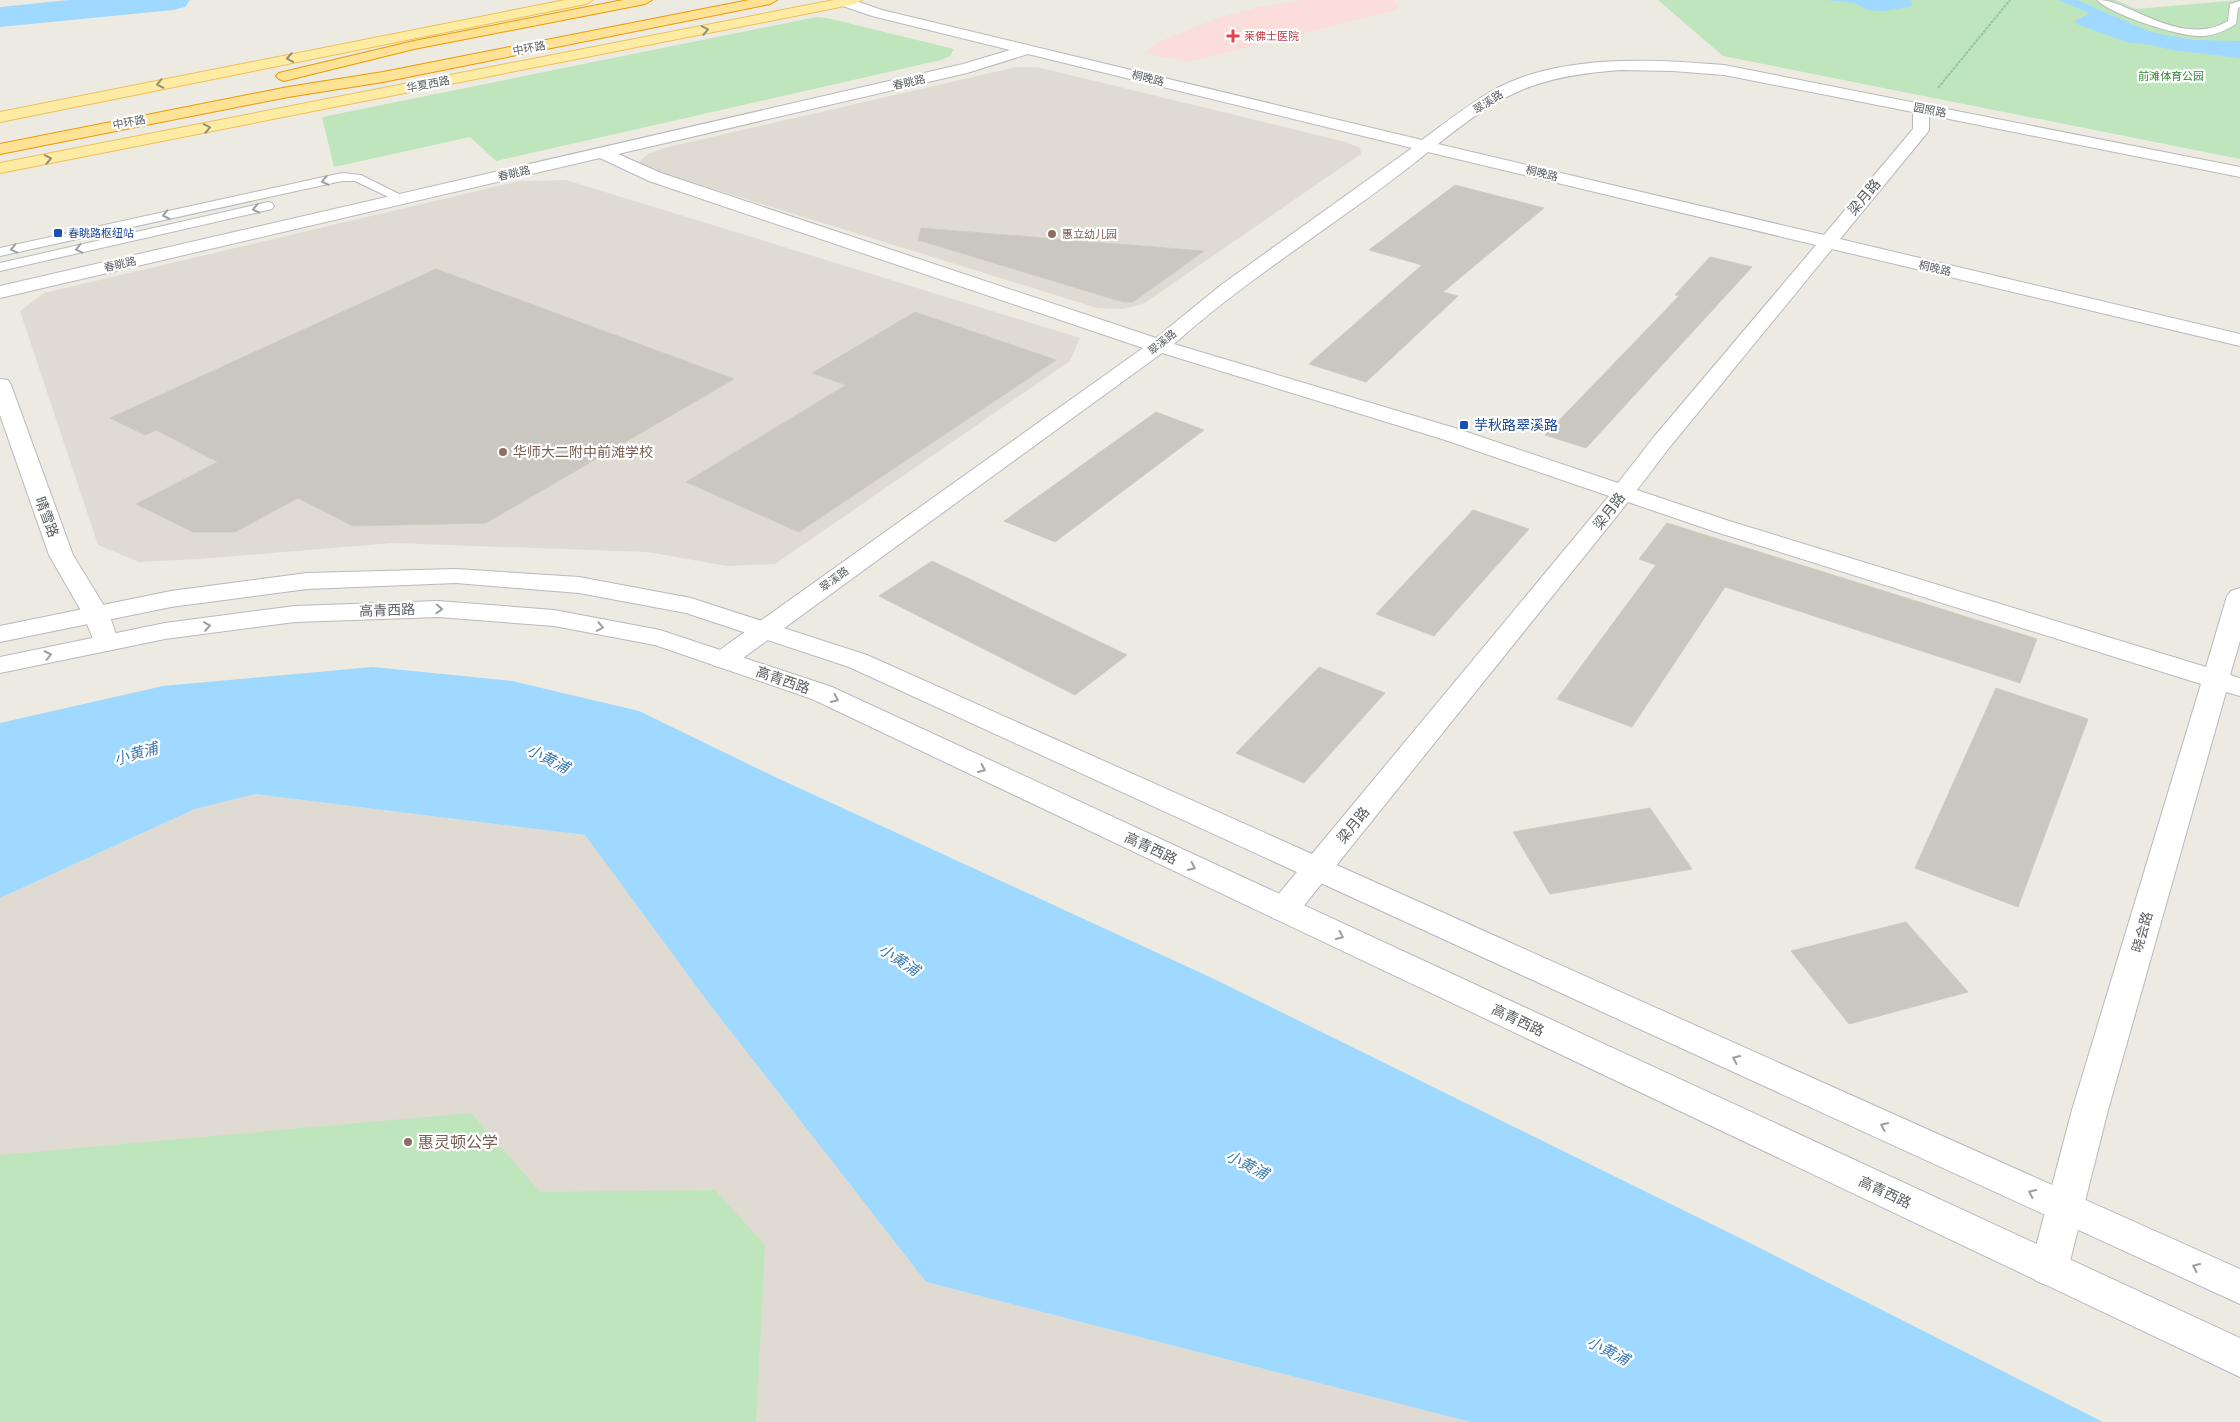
<svg xmlns="http://www.w3.org/2000/svg" width="2240" height="1422" font-family="'DM Sans','Noto Sans SC',sans-serif">
	<rect width="100%" height="100%" fill="#edeae1"/>
	<!-- education -->
	<g fill="#dfdbd2">
		<path d="M1016,67H1037L1346,142L1360,148L1361,154L1143,304L1122,309L1097,308L636,165L648,154L664,148Z"/>
		<path d="M566,180L1080,338L1070,361L775,564L727,566L647,552L393,543L199,559L139,562L98,545L20,311L44,293L520,181Z"/>
		<path d="M255,794L585,835L707,1001L926,1282L1470,1422H0V898L195,809Z"/>
	</g>
	<!-- medical -->
	<path fill="#fbdddc" d="M1303,0H1393L1399,9L1188,62L1144,53L1161,41L1218,18L1255,8Z"/>
	<!-- green -->
	<g fill="#bfe5bd">
		<path d="M1658,0H2116L2136,9L2240,0V159L1723,56Z"/>
		<path d="M816,17L827,18L954,49L950,56L941,60L496,161L470,137L334,167L322,117Z"/>
		<path d="M471,1113L540,1192L715,1190L765,1245L756,1422H0V1155Z"/>
	</g>
	<!-- water -->
	<g fill="#9fd9ff">
		<path d="M1826,0H1909L1913,4L1909,7L1884,11L1867,10L1855,3Z"/>
		<path d="M2058,0H2077L2148,31L2165,35L2195,40L2240,41V58L2172,50L2151,45L2126,42L2077,24L2075,21L2088,14L2087,12Z"/>
		<path d="M373,667L512,681L639,711L773,776L1212,978L1748,1242L2103,1422H1470L926,1282L707,1001L585,835L255,794L195,809L0,898V723L163,686Z"/>
	</g>
	<g fill="none" stroke-linecap="round" stroke-linejoin="round">
		<!-- river -->
		<path fill="#9fd9ff" fill-rule="evenodd" d="M69,0H190L185,7L173,10L0,27V7Z"/>
	</g>
	<!-- building -->
	<g fill="#cac6c0" stroke="#d1cbbf">
		<path d="M1455,185L1544,208L1443,292L1458,296L1366,382L1309,364L1422,265L1369,250Z"/>
		<path d="M921,228L1204,251L1133,302H1123L918,240Z"/>
		<path d="M1710,257L1752,267L1586,448L1545,435L1679,296L1675,295Z"/>
		<path d="M436,269L734,379L486,523L353,526L298,498L235,532H193L136,504L218,462L156,430L145,435L110,418Z"/>
		<path d="M915,312L1056,360L799,532L686,482L846,385L812,373Z"/>
		<path d="M1156,412L1204,430L1055,542L1004,521Z"/>
		<path d="M1473,510L1529,529L1434,636L1376,614Z"/>
		<path d="M1667,523L2037,639L2020,683L1725,587L1632,727L1557,699L1656,565L1639,559Z"/>
		<path d="M932,561L1127,655L1075,695L879,596Z"/>
		<path d="M1319,667L1385,693L1304,783L1236,753Z"/>
		<path d="M1996,688L2088,719L2018,907L1915,868Z"/>
		<path d="M1650,808L1692,869L1550,894L1513,832Z"/>
		<path d="M1906,922L1968,992L1849,1024L1791,951Z"/>
	</g>
	<g fill="none" stroke-linecap="round" stroke-linejoin="round">
		<!-- service casing -->
		<g stroke="#b7b9be" stroke-width="2">
			<g id="service">
				<path d="M2097,0C2112,0 2121,6 2134,11C2165,25 2197,39 2228,21L2230,4L2240,1V7L2238,8L2236,24C2226,30 2216,35 2204,36C2182,38 2112,15 2097,0Z"/>
				<path d="M342,173L361,175L409,199L407,202H399L355,181H342L0,256V248Z"/>
				<path d="M268,202L272,203L274,206L272,209L0,271V263Z"/>
			</g>
		</g>
		<!-- minor casing -->
		<g stroke="#b7b9be" stroke-width="2">
			<g id="minor">
				<path d="M839,0H853L882,10L1422,140C1446,122 1470,103 1497,88C1563,54 1652,59 1724,65L2240,167V177L1929,115V130L1927,133L1840,239L2240,334V346L1832,249L1669,448L1637,490L1729,521L2206,667L2227,596L2231,591L2240,588V641L2230,675L2240,678V696L2226,692L2108,1110L2068,1269L2062,1281L2049,1286L2036,1281L2030,1269L2072,1110L2201,684L1713,531L1628,502L1294,918L1283,921L1272,918L1267,910L1272,902L1609,496L1442,439L1162,353L732,666L723,668L714,666L710,660L714,654L1143,348L649,181L600,158L0,298V286L963,64L1010,50L872,16L840,5L838,2ZM1028,54L1412,148L1221,285L1156,338L661,173L618,154L967,73ZM1621,70L1673,71L1724,75L1913,112V129L1824,235L1438,144C1503,92 1537,76 1621,70ZM1428,152L1816,245L1653,438L1618,483L1458,429L1174,344C1253,273 1346,219 1428,152Z"/>
				<path d="M0,379L8,380L11,385L73,555L109,614L119,643L115,649L106,651L97,649L83,614L49,555L0,415Z"/>
			</g>
		</g>
		<!-- tertiary casing -->
		<g stroke="#b7b9be" stroke-width="2">
			<g id="tertiary">
				<path d="M456,569L579,577L691,598L867,655L2240,1269V1304L849,667L686,613L579,593L456,583L307,589L171,607L0,642V626L171,591L307,573Z"/>
				<path d="M438,601L554,610L660,630L832,687L2240,1338V1377L812,699L655,645L554,626L438,617L295,622L165,639L0,673V657L165,623L295,606Z"/>
			</g>
		</g>
		<!-- primary casing -->
		<g stroke="#f0bf56" stroke-width="2">
			<g id="primary">
				<path d="M565,0H593L586,4L0,122V112Z"/>
				<path d="M834,0H862L855,4L0,173V163Z"/>
			</g>
		</g>
		<!-- trunk casing -->
		<g stroke="#ed9901" stroke-width="2">
			<g id="trunk">
				<path d="M623,0H652L645,4L414,49L284,81L279,79L276,76L279,73L414,41Z"/>
				<path d="M749,0H777L770,4L383,82L288,97L0,154V144L288,87L383,72Z"/>
			</g>
		</g>
		<!-- path -->
		<path stroke="#96c5a2" stroke-width="2" stroke-dasharray="3 1" stroke-linecap="butt" d="M1938,88L2010,0"/>
		<!-- service -->
		<use href="#service" fill="#fff" fill-rule="evenodd"/>
		<!-- minor -->
		<use href="#minor" fill="#fff" fill-rule="evenodd"/>
		<!-- tertiary -->
		<use href="#tertiary" fill="#fff" fill-rule="evenodd"/>
		<!-- primary -->
		<use href="#primary" fill="#ffeca4" fill-rule="evenodd"/>
		<!-- trunk -->
		<use href="#trunk" fill="#fee396" fill-rule="evenodd"/>
	</g>
	<!-- one-way arrows -->
	<defs><path id="oneway-chevron" d="M-2-3.5L2.5 0L-2 3.5" fill="none" stroke-width="1.6" stroke-linecap="round" stroke-linejoin="round" transform="scale(1.25)"/></defs>
	<g stroke="#949079">
		<use href="#oneway-chevron" transform="translate(705 30) rotate(-11)"/>
		<use href="#oneway-chevron" transform="translate(290 58) rotate(170)"/>
		<use href="#oneway-chevron" transform="translate(160 84) rotate(168)"/>
		<use href="#oneway-chevron" transform="translate(207 128) rotate(-11)"/>
		<use href="#oneway-chevron" transform="translate(48 159) rotate(-11)"/>
	</g>
	<g stroke="#9c9ea1">
		<use href="#oneway-chevron" transform="translate(325 181) rotate(168)"/>
		<use href="#oneway-chevron" transform="translate(256 209) rotate(167)"/>
		<use href="#oneway-chevron" transform="translate(166 215) rotate(168)"/>
		<use href="#oneway-chevron" transform="translate(14 249) rotate(167)"/>
		<use href="#oneway-chevron" transform="translate(79 249) rotate(167)"/>
		<use href="#oneway-chevron" transform="translate(439 609) rotate(2)"/>
		<use href="#oneway-chevron" transform="translate(207 626) rotate(-8)"/>
		<use href="#oneway-chevron" transform="translate(600 627) rotate(11)"/>
		<use href="#oneway-chevron" transform="translate(48 655) rotate(-12)"/>
		<use href="#oneway-chevron" transform="translate(835 699) rotate(25)"/>
		<use href="#oneway-chevron" transform="translate(982 769) rotate(25)"/>
		<use href="#oneway-chevron" transform="translate(1192 867) rotate(25)"/>
		<use href="#oneway-chevron" transform="translate(1340 936) rotate(25)"/>
		<use href="#oneway-chevron" transform="translate(1736 1059) rotate(-156)"/>
		<use href="#oneway-chevron" transform="translate(1884 1126) rotate(-156)"/>
		<use href="#oneway-chevron" transform="translate(2032 1193) rotate(-155)"/>
		<use href="#oneway-chevron" transform="translate(2196 1267) rotate(-156)"/>
	</g>
	<!-- markers -->
	<path fill="#e0444e" stroke="#fff" stroke-width="2" d="M1230.5 28.5h5v5h5v5h-5v5h-5v-5h-5v-5h5z"/>
	<g fill="#1a4fb4" stroke="#fff" stroke-width="2">
		<rect x="53" y="228" width="10" height="10" rx="2.5"/>
		<rect x="1459" y="420" width="10" height="10" rx="2.5"/>
	</g>
	<g fill="#8d6e63" stroke="#fff" stroke-width="2">
		<circle cx="1052" cy="234" r="5"/>
		<circle cx="503" cy="452" r="5"/>
		<circle cx="408" cy="1142" r="5"/>
	</g>
	<g text-anchor="middle" dominant-baseline="central" stroke-width="4.5" stroke-linejoin="round" paint-order="stroke">
		<!-- far-health labels -->
		<g font-size="11" fill="#be3a42" stroke="#fff" text-anchor="start">
			<text x="1244" y="36">莱佛士医院</text>
		</g>
		<!-- far-street labels -->
		<g font-size="11" fill="#5a5e62" stroke="#fff">
			<text transform="translate(529 48) rotate(-11)">中环路</text>
			<text transform="translate(1148 78) rotate(14)">桐晚路</text>
			<text transform="translate(909 82) rotate(-13)">春眺路</text>
			<text transform="translate(428 84) rotate(-11)">华夏西路</text>
			<text transform="translate(1488 102) rotate(-33)">翠溪路</text>
			<text transform="translate(1930 110) rotate(11)">园照路</text>
			<text transform="translate(129 122) rotate(-11)">中环路</text>
			<text transform="translate(514 173) rotate(-13)">春眺路</text>
			<text transform="translate(1542 173) rotate(14)">桐晚路</text>
			<text transform="translate(120 264) rotate(-13)">春眺路</text>
			<text transform="translate(1935 268) rotate(13)">桐晚路</text>
			<text transform="translate(1162 342) rotate(-39)">翠溪路</text>
			<text transform="translate(834 579) rotate(-36)">翠溪路</text>
		</g>
		<!-- far-park labels -->
		<g font-size="11" fill="#358535" stroke="#fff">
			<text x="2171" y="76">前滩体育公园</text>
		</g>
		<!-- far-transit labels -->
		<g font-size="11" fill="#164399" stroke="#fff" text-anchor="start">
			<text x="68" y="233">春眺路枢纽站</text>
		</g>
		<!-- far-education labels -->
		<g font-size="11" fill="#785e54" stroke="#fff" text-anchor="start">
			<text x="1062" y="234">惠立幼儿园</text>
		</g>
		<!-- street labels -->
		<g font-size="14" fill="#5a5e62" stroke="#fff">
			<text transform="translate(1864 197) rotate(-50)">梁月路</text>
			<text transform="translate(1609 511) rotate(-53)">梁月路</text>
			<text transform="translate(47 517) rotate(70)">晴雪路</text>
			<text transform="translate(387 610) rotate(-2)">高青西路</text>
			<text transform="translate(783 680) rotate(19)">高青西路</text>
			<text transform="translate(1353 825) rotate(-51)">梁月路</text>
			<text transform="translate(1151 848) rotate(25)">高青西路</text>
			<text transform="translate(2142 932) rotate(-74)">晓会路</text>
			<text transform="translate(1518 1020) rotate(25)">高青西路</text>
			<text transform="translate(1885 1192) rotate(25)">高青西路</text>
		</g>
		<!-- transit labels -->
		<g font-size="14" fill="#164399" stroke="#fff" text-anchor="start">
			<text x="1474" y="425">芋秋路翠溪路</text>
		</g>
		<!-- education labels -->
		<g font-size="14" fill="#785e54" stroke="#fff" text-anchor="start">
			<text x="513" y="452">华师大二附中前滩学校</text>
		</g>
		<!-- water labels -->
		<g font-size="15" font-style="italic" fill="#3d7ab0" stroke="#fff">
			<text transform="translate(136 754) rotate(-16)">小黄浦</text>
			<text transform="translate(548 759) rotate(27)">小黄浦</text>
			<text transform="translate(899 960) rotate(33)">小黄浦</text>
			<text transform="translate(1247 1165) rotate(27)">小黄浦</text>
			<text transform="translate(1608 1351) rotate(27)">小黄浦</text>
		</g>
		<!-- near-education labels -->
		<g font-size="16" fill="#785e54" stroke="#fff" text-anchor="start">
			<text x="418" y="1142">惠灵顿公学</text>
		</g>
	</g>
</svg>
